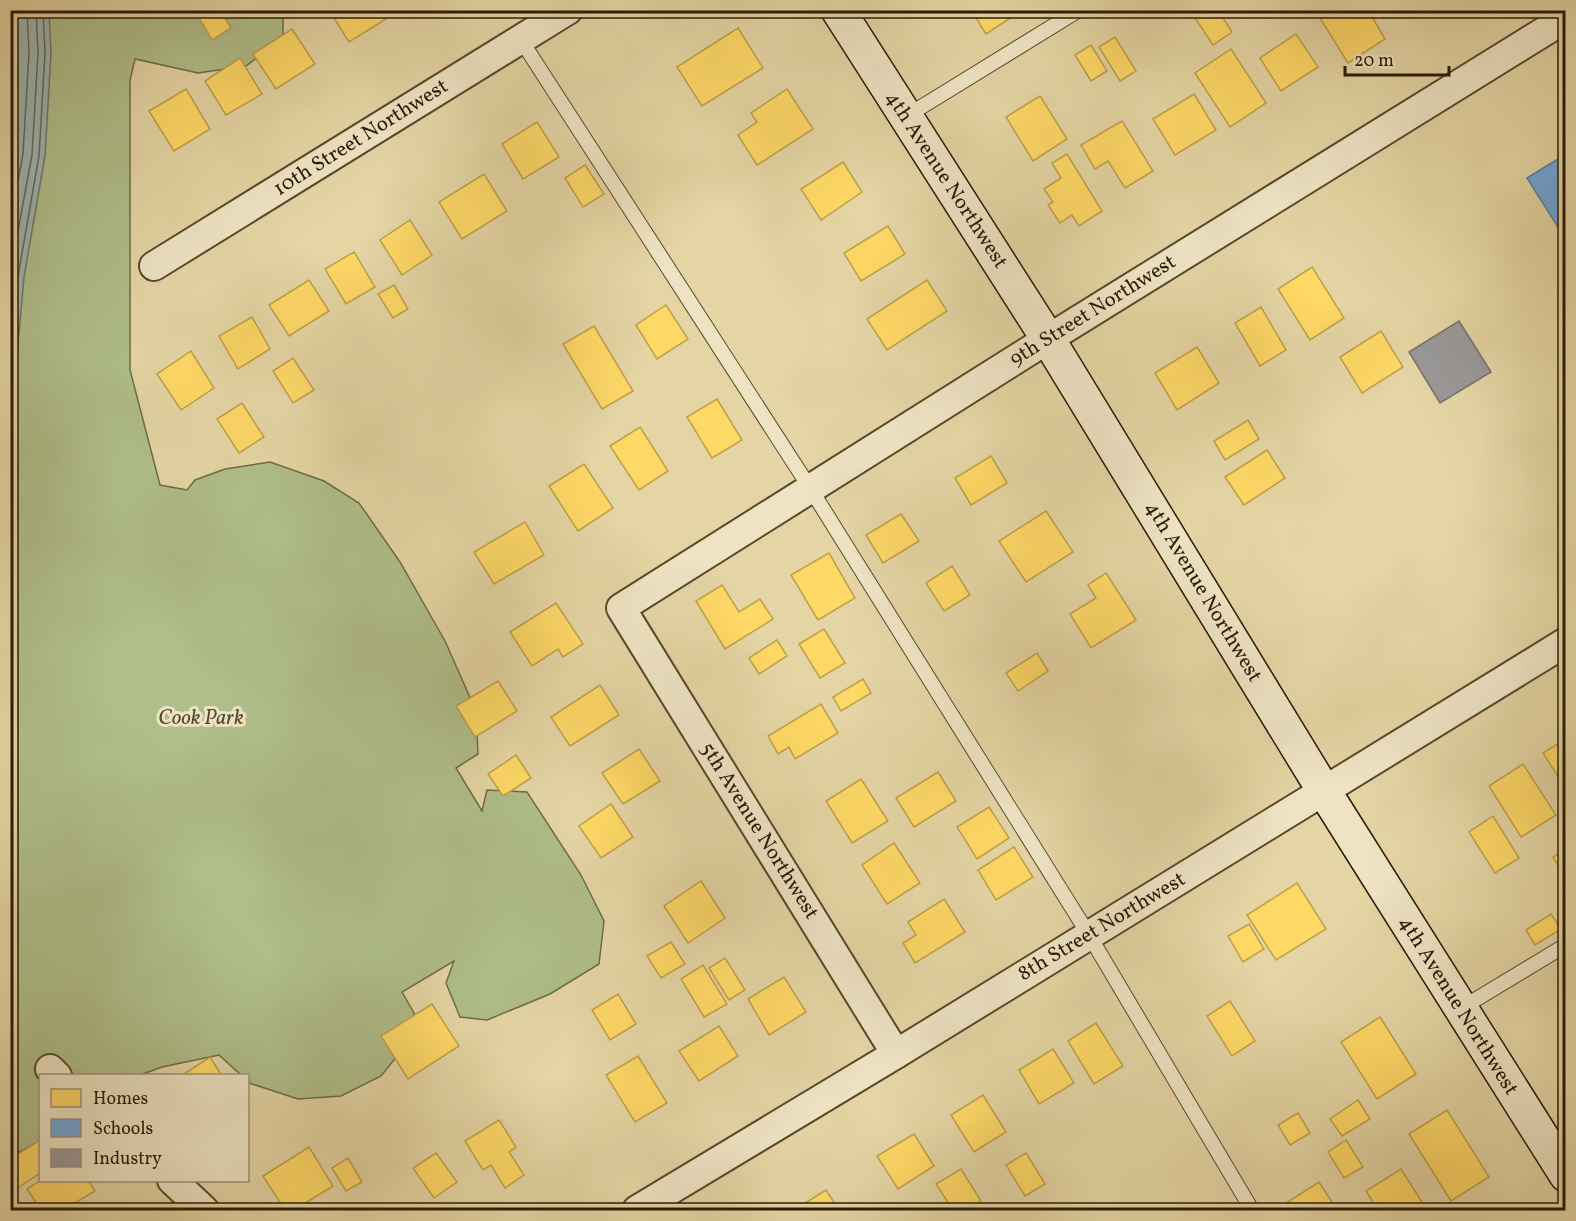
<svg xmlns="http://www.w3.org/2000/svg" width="1576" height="1221" font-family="Vollkorn,serif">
	<rect width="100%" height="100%" fill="#e5d5a4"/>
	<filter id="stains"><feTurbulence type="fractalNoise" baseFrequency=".00333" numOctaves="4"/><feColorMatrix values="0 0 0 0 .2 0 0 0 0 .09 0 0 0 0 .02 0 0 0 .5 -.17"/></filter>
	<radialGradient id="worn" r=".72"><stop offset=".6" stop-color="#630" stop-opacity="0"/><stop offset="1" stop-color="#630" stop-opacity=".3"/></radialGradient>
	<!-- green -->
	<path fill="#afbe8a" stroke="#6d6c46" stroke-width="1.5" d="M10,11H283V38L246,66L198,73L135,59L130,80V370L160,485L187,490L195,480L225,469L270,462L324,481L359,503L400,562L445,641L476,711L478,754L456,768L482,811L487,790L527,792L581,875L604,921L599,964L550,994L487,1020L460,1017L446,983L454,961L402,992L414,1013L407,1044L381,1076L341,1096L298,1099L249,1083L248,1076L241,1075L219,1055L162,1067L140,1075L40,1076V1143L14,1154L10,1153Z"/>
	<!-- water -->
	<path fill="#9bb6b2" stroke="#6e786c" stroke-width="1.5" d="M11,10L49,11L51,53L45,156L24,277L11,421Z"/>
	<!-- homes -->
	<g fill="#ffd966" stroke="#bfa048" stroke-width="1.5">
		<path d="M194,10H220L231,28L212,40Z"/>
		<path d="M329,10H392L394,14L349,42Z"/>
		<path d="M424,10H438L428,17Z"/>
		<path d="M971,10H1016L1018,13L986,34Z"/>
		<path d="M1206,10H1218L1232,32L1213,45L1195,18Z"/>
		<path d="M1315,10H1368L1385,39L1348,63Z"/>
		<path d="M738,28L763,68L702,106L677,67Z"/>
		<path d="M292,29L315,64L276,89L253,54Z"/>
		<path d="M1296,34L1318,67L1281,91L1260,58Z"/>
		<path d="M1115,37L1136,71L1120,81L1099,47Z"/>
		<path d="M1091,45L1107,71L1091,81L1075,55Z"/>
		<path d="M1231,49L1266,103L1230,127L1195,73Z"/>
		<path d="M240,58L262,94L226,115L205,81Z"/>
		<path d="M186,89L210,129L174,151L149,111Z"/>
		<path d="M787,89L813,129L757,165L738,135L757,122L751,113Z"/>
		<path d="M1194,94L1216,130L1175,155L1153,119Z"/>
		<path d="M1040,96L1067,139L1033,161L1006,117Z"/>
		<path d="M1122,121L1153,171L1125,188L1108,161L1095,169L1081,145Z"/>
		<path d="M537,122L559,157L523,179L502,144Z"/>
		<path d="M1067,154L1102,211L1079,226L1072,215L1060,223L1048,205L1053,202L1044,189L1061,178L1052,163Z"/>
		<path d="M843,162L862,192L821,220L801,189Z"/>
		<path d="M585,165L604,194L583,207L565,178Z"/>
		<path d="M484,174L507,211L462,239L439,202Z"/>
		<path d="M410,220L432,255L402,275L380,240Z"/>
		<path d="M888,226L905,254L861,281L844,253Z"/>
		<path d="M354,252L375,287L346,304L325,269Z"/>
		<path d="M1312,267L1344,318L1310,340L1278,289Z"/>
		<path d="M309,280L329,311L289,336L269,305Z"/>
		<path d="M927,280L947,311L887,350L867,319Z"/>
		<path d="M394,285L408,309L393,318L378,294Z"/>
		<path d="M666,305L688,339L657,359L636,325Z"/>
		<path d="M1261,307L1286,350L1260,366L1235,323Z"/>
		<path d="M252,317L270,349L238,369L219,336Z"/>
		<path d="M594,326L633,391L602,409L563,344Z"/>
		<path d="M1381,331L1403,367L1362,393L1340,357Z"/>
		<path d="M1197,347L1219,383L1177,410L1155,373Z"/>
		<path d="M191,351L214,388L181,410L157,374Z"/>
		<path d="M293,358L314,390L293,403L273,371Z"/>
		<path d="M717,399L742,440L712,458L687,417Z"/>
		<path d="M242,403L264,437L239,453L217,419Z"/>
		<path d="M1248,420L1259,439L1225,460L1214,441Z"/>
		<path d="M640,427L668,471L639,490L610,446Z"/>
		<path d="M1267,450L1285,478L1244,505L1225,477Z"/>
		<path d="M991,456L1007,483L971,505L955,478Z"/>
		<path d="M584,464L613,508L578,531L549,486Z"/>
		<path d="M1046,511L1073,552L1026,582L999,541Z"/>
		<path d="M901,514L919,541L883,563L866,535Z"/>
		<path d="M525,522L544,555L494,584L474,552Z"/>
		<path d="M829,553L855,598L818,620L791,575Z"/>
		<path d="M952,566L970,595L944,611L926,583Z"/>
		<path d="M1106,573L1136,620L1091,648L1070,614L1096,598L1088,585Z"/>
		<path d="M722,585L739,612L760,599L773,619L725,649L696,601Z"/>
		<path d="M556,603L583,644L563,657L558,649L532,666L510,632Z"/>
		<path d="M824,629L845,663L820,678L799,644Z"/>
		<path d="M777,640L787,656L759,674L749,658Z"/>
		<path d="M1037,653L1048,671L1018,691L1006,673Z"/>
		<path d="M863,679L871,693L841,711L833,697Z"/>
		<path d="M498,681L517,711L475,737L456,706Z"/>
		<path d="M600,685L619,715L570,746L551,717Z"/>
		<path d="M821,704L838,733L795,759L789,747L778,754L768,736Z"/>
		<path d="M1566,739V789L1543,753Z"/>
		<path d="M639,749L660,781L623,804L602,773Z"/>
		<path d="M516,755L531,778L503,796L488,774Z"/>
		<path d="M1523,764L1556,815L1521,837L1489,786Z"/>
		<path d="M938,772L956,801L914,827L896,798Z"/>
		<path d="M861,779L888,821L852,843L826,801Z"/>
		<path d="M611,804L633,837L601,858L579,826Z"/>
		<path d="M989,807L1009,838L977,859L957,827Z"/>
		<path d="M1493,816L1519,858L1495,873L1469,832Z"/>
		<path d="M894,843L920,883L887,904L862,865Z"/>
		<path d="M1014,847L1033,877L996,900L978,870Z"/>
		<path d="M1566,849V868L1561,871L1553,857Z"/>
		<path d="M701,881L725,918L688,943L664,906Z"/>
		<path d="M1297,883L1326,929L1276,960L1247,915Z"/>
		<path d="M944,899L965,932L915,963L903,943L916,935L908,922Z"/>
		<path d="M1551,914L1561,929L1535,945L1526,930Z"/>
		<path d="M1249,924L1264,949L1243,962L1228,936Z"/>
		<path d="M671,942L685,964L661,978L647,956Z"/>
		<path d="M725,958L745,990L729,1000L709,968Z"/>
		<path d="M703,965L727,1004L704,1017L681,979Z"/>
		<path d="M784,977L806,1012L769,1035L748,999Z"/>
		<path d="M618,994L636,1024L610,1040L592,1010Z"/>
		<path d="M1230,1001L1255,1041L1232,1056L1207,1016Z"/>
		<path d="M432,1004L459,1046L408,1079L381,1036Z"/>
		<path d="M1380,1017L1416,1074L1377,1099L1341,1042Z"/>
		<path d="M1096,1023L1123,1066L1094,1084L1068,1041Z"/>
		<path d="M719,1026L738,1056L699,1081L679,1051Z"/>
		<path d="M1053,1049L1074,1083L1039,1104L1019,1070Z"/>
		<path d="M638,1056L667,1103L635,1122L606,1075Z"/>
		<path d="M210,1057L222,1076H181Z"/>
		<path d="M983,1095L1006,1132L974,1152L951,1115Z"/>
		<path d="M1358,1100L1370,1119L1342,1136L1330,1119Z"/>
		<path d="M1447,1110L1489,1177L1451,1201L1409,1134Z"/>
		<path d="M1298,1113L1310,1133L1290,1145L1278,1125Z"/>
		<path d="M499,1120L516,1147L509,1152L524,1175L505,1188L491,1165L483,1170L465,1141Z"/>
		<path d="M914,1134L934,1166L898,1189L877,1156Z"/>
		<path d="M40,1140V1173L16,1189L10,1180V1159Z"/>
		<path d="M1346,1140L1363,1167L1344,1178L1328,1152Z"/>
		<path d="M309,1147L333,1186L294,1210H285L263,1176Z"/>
		<path d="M436,1153L457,1182L434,1198L413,1168Z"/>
		<path d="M1026,1153L1045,1184L1025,1196L1006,1165Z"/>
		<path d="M348,1158L362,1182L346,1191L332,1168Z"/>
		<path d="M961,1169L981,1201L966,1210H953L936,1184Z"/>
		<path d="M1401,1169L1427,1210H1378L1366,1191Z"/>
		<path d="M41,1180H88L95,1191L63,1210H41L27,1189Z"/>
		<path d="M1319,1182L1337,1210H1282L1280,1207Z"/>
		<path d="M826,1190L839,1210H794Z"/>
	</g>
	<!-- schools -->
	<path fill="#6fa8dc" stroke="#5b7d9b" stroke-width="1.5" d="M1566,154V240L1527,178Z"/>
	<!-- industry -->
	<path fill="#999" stroke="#78736c" stroke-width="1.5" d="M1459,321L1491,372L1440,403L1409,352Z"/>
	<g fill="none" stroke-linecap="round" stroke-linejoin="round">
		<!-- shore -->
		<g stroke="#63685a" stroke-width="1.5">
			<path d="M10,223L23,154L29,53L27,10"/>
			<path d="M10,274L32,155L38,53L36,10"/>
			<path d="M10,355L18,276L39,156L45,53L43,10"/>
		</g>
		<!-- service casing -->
		<g stroke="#5a492b" stroke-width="16">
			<g id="service">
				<path d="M521,40L810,488L1089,935L1252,1210"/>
				<path d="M905,117L1079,10"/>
				<path d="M1460,1009L1566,945"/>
			</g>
		</g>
		<!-- minor casing -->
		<g stroke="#5a492b" stroke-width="32">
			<g id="minor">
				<path d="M154,266L568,10"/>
				<path d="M896,1054L621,608L1048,339L1566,18"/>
				<path d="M50,1069L57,1076"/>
				<path d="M172,1180L204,1210"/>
				<path d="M637,1210L896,1054L1566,642"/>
			</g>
		</g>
		<!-- secondary casing -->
		<g stroke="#2b1a03" stroke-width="36">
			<path id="secondary" d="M838,10L1048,339L1324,791L1566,1175"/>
		</g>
		<!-- service -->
		<use href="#service" stroke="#eee4c4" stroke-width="14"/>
		<!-- minor -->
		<use href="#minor" stroke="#eee4c4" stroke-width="28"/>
		<!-- secondary -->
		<use href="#secondary" stroke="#eee4c4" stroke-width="33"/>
	</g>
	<g text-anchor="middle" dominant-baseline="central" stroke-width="6" stroke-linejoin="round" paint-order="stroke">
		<!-- street labels -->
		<g font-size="21" fill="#2b1a03" stroke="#eee4c4">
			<text transform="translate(361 138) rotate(-32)">10th Street Northwest</text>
			<text transform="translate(946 180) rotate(57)">4th Avenue Northwest</text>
			<text transform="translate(1093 311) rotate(-32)">9th Street Northwest</text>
			<text transform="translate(1203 592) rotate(59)">4th Avenue Northwest</text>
			<text transform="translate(759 831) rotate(58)">5th Avenue Northwest</text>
			<text transform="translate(1102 927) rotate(-31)">8th Street Northwest</text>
			<text transform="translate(1458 1006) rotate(58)">4th Avenue Northwest</text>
		</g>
		<!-- park labels -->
		<g font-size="21" font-style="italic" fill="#534b2c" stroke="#eee4c4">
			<text x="201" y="718">Cook Park</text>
		</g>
	</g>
	<!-- margin -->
	<rect width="1576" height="1221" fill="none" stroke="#e5d5a4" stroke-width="36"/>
	<rect x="12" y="12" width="1552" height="1197" fill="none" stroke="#2b1a03" stroke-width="3"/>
	<rect x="18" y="18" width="1540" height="1185" fill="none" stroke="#2b1a03" stroke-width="1.5"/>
	<!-- legend -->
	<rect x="39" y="1074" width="210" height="108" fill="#eee4c4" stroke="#a09377" stroke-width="1.5"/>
	<rect x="51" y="1089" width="30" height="18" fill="#ffd966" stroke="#a09377" stroke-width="1.5"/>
	<text x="93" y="1104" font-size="18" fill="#2b1a03">Homes</text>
	<rect x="51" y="1119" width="30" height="18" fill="#6fa8dc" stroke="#a09377" stroke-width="1.5"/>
	<text x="93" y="1134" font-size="18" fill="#2b1a03">Schools</text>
	<rect x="51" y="1149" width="30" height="18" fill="#999999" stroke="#a09377" stroke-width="1.5"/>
	<text x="93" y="1164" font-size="18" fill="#2b1a03">Industry</text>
	<!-- scale -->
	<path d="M1345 66v9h104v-9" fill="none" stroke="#2b1a03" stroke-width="3"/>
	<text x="1354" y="66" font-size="18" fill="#2b1a03" stroke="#eee4c4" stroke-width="4.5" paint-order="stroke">20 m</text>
	<rect width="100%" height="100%" filter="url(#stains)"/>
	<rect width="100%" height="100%" fill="url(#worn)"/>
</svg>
